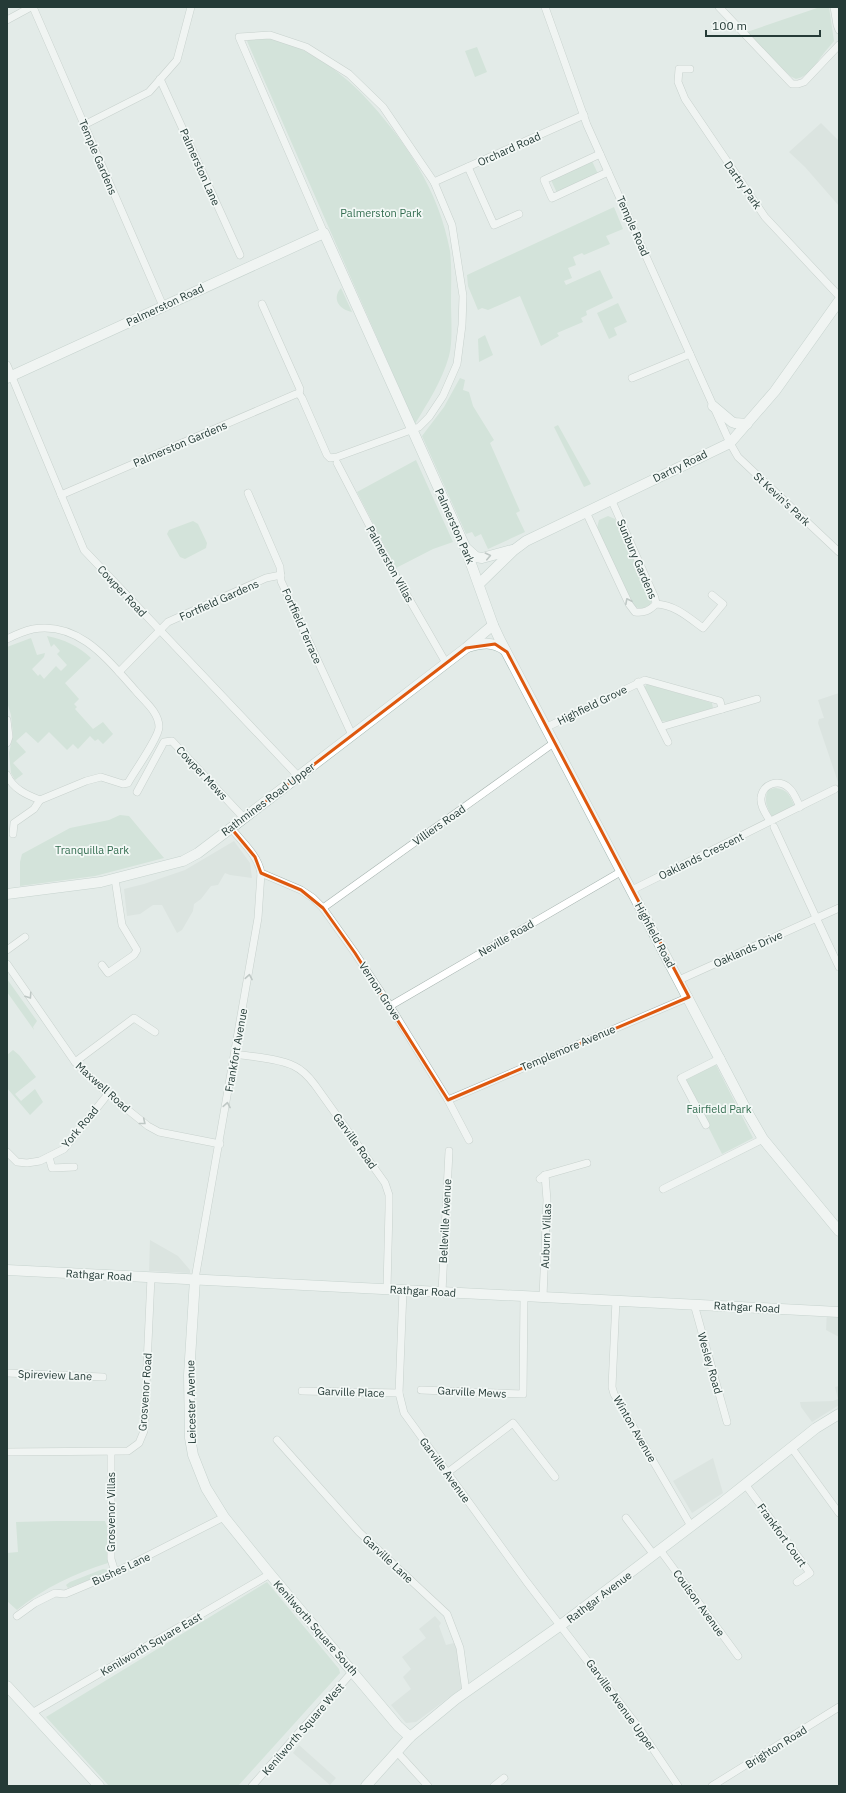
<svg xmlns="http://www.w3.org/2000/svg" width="846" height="1793" font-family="'IBM Plex Sans',sans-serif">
	<rect width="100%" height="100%" fill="#e3ebe8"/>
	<!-- built -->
	<g fill="#d1dbd8">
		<path d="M821,123L839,141V206L805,167L789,152Z"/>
		<path d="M839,693V785L818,723L819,719L824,718L818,700Z"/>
		<path d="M234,841L250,863L252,878L230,875L225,873L218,885L211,886L201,899L194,904L193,911L182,930L177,933L162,905H153L140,914L127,916L124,889L144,884L185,870Z"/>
		<path d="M150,1240L178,1256L190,1270V1273L149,1271Z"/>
		<path d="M827,1311L839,1312V1337L826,1330Z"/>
		<path d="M839,1386V1405L812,1422L801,1407L800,1402L833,1401L838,1399L835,1387Z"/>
		<path d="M713,1458L723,1493L692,1513L673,1481Z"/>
		<path d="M435,1616L441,1623L439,1626L446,1645L454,1643L458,1653L463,1687L416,1722L406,1723L391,1705L411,1689L403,1677L411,1669L402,1657L426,1638L419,1629Z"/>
		<path d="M299,1745L336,1778L330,1785L293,1753Z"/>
	</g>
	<!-- green -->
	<g fill="#bedac9">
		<path d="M820,7H829L834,41C831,45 827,49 824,53C816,63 810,76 796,79L790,76L747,32Z"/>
		<path d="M251,38C257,38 266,36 272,38C307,48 339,70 363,95C405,140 439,190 450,251C452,268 451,285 451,302C451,318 453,341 449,356C442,381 428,402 415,424L247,41Z"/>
		<path d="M477,47L487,72L475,77L465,51Z"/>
		<path d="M592,161L598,174L557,193L551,180Z"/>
		<path d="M614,207L623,229L606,236L610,244L584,255L582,253L573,257L576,265L568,268L572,278L564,281L566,285L600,270L613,298L586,311L587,315L581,318L583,322L557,333L559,336L541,346L520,296L488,310L482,308L478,310L468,286L467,275Z"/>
		<path d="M341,288L352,312C340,310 331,299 341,288Z"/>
		<path d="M618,303L627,322L614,328L617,335L609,339L597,313Z"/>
		<path d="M485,335L493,355L479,362L478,339Z"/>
		<path d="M460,378L465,380L463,390L469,392L473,406L494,440L490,443L520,511L516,513L525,532L488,549L481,534L475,537L472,532L466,534L422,436L444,407Z"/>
		<path d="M558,425L591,484L584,487L554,427Z"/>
		<path d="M416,460L453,542L433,549L396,568L357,492Z"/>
		<path d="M608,516L615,519L652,599L650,605C643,609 638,610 632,604L597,528L599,520Z"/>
		<path d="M193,521L198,524L207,543L206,548L185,559L180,557L167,534L169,530Z"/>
		<path d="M47,636C65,640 77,645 91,658L65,683L79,699L74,704L77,707L75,709L93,729L103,722L113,734L103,744L98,739L95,741L90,736L78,749L73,744L67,750L49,732L38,743L26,732L16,741L26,752L13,763L23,774L15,780L11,773L9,753L13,735L11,715L7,702V647L31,638L37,655L45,653L44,657L32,669L38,676L40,674L44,679L56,666L61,671L67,665L57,654L60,651L54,644L51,647Z"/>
		<path d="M647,684L712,703L713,708L669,722L661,721L644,688Z"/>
		<path d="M775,788C788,789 790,796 795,807L773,819C768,809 763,801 768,790Z"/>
		<path d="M120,815L129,816L164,858L95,876L20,886V862L22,854L70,828L109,820Z"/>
		<path d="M7,979L37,1021L33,1027L34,1030L7,992Z"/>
		<path d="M13,1050L19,1055L36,1077L15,1094L21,1101L35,1089L43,1102L30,1115L7,1088V1055Z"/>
		<path d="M715,1063L753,1138L722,1154L684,1079Z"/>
		<path d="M57,1521H105L108,1529V1563C75,1573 44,1588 17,1610L7,1601V1553L18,1552L16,1522Z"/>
		<path d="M103,1569L109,1570L110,1572L68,1588L66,1585L70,1582Z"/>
		<path d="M267,1582L339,1669L340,1673L238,1786H109L46,1717Z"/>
	</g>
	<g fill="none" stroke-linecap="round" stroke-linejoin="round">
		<!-- street casing -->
		<g stroke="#a6b3af" stroke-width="8">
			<g id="street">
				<path d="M33,7L163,306"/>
				<path d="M545,7L587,125L730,443L738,457L839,552"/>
				<path d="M719,7L792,84H798L804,82L839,45"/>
				<path d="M834,7L837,25L839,30"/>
				<path d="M7,20L31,7"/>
				<path d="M690,69H679L678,82L685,99L765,217L839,296"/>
				<path d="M160,79L240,255"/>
				<path d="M84,125L149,92L177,60L191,7"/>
				<path d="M600,154L544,180L552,198L608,172"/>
				<path d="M468,167L494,225L519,214"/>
				<path d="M434,182L584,115"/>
				<path d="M262,304L300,389L299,394"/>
				<path d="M7,365L84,550L298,776"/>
				<path d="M632,378L690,354"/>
				<path d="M337,463L393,571L446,663"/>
				<path d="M248,493L280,567L281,581L352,735"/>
				<path d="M61,495L296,394H299L302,398L327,455L330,458L337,457L419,427L429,417L443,396L457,364L462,325L463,296L452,225L434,182L383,107L349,74L306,47L270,35L239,37L324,233"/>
				<path d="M586,512L629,604L635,612C644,613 649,611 656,604L655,598L611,499"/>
				<path d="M656,604C675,605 688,617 703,628L723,604L712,595"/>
				<path d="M7,639C15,635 24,631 33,629C79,621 108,660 135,690C144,701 159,712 159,727C159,737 134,772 128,783L123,784L101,777L86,781L40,800L34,809L14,823L13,834"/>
				<path d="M119,672L168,622L266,578L281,575"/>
				<path d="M638,682L668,742"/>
				<path d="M7,720L9,737L7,743"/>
				<path d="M547,727L645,680L720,701L722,709"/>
				<path d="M661,727L757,699"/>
				<path d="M7,775C13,789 27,795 40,800"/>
				<path d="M137,792L164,742L172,741L244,818"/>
				<path d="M770,821C766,814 760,806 761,798C762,784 779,778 789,788C794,792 797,801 800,807"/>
				<path d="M774,827L839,967"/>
				<path d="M261,873L301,890L313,898L323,908L355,953L390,1006L448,1100L469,1140"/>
				<path d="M632,890L835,789"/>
				<path d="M323,908L555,742"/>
				<path d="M7,950L25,937"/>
				<path d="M7,964L75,1062L108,1094L148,1126L159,1132L220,1144"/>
				<path d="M102,965L108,973L134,955L137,950L122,925L115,879"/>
				<path d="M679,980L839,908"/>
				<path d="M390,1006L622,871"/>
				<path d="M235,1054C252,1057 279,1058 294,1066C303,1070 309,1077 315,1085L385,1183L389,1195V1208L387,1289"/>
				<path d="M75,1062L134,1018L155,1032"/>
				<path d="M448,1100L689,997"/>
				<path d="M706,1125L681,1078L721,1058"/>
				<path d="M7,1152L17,1162L27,1163L40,1161L64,1149L108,1094"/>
				<path d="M49,1157L52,1168L74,1167"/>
				<path d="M540,1179L545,1175L587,1163"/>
				<path d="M663,1189L763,1139"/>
				<path d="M195,1279L258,918L261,873C258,855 241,841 231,828"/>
				<path d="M403,1290L399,1393L404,1413L526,1581L639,1728L678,1786"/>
				<path d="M442,1292L449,1151"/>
				<path d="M543,1297L547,1200L545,1175"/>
				<path d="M616,1300L612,1387L614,1394L691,1526"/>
				<path d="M694,1304L727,1422"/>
				<path d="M7,1373L103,1377"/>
				<path d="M421,1390L523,1394L524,1296"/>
				<path d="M302,1391L399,1393"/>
				<path d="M277,1440L359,1532L447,1614L460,1648L466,1692"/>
				<path d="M791,1447L839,1513"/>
				<path d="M7,1452L128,1451L139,1443L144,1431L151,1277"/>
				<path d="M111,1452V1559L115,1572"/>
				<path d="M447,1473L513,1423L555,1477"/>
				<path d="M745,1484L810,1573L797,1582"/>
				<path d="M626,1518L654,1555"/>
				<path d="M660,1550L738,1656"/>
				<path d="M17,1616L35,1603L55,1593L65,1594L108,1576L224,1517"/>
				<path d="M32,1713L270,1574"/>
				<path d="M397,1752L428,1786"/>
				<path d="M252,1786L353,1671"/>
				<path d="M494,1786L504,1778"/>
				<path d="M712,1786L839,1707"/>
			</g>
		</g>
		<!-- secondary casing -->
		<g stroke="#a3b6b1" stroke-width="11">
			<g id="secondary">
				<path d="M7,378L324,233L465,547L493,625L500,640L749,1115L763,1139L839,1231"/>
				<path d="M713,406L732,422L735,423L747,424"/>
				<path d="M466,548L476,557L482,558L512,550"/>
				<path d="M479,584L514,550L526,541L730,443L775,391L839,301"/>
				<path d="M468,647C482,643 492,641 505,650"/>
				<path d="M7,894L101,882L183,861L198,853L231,828L466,648L493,625"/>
				<path d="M7,1270L839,1312"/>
				<path d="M195,1279L189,1375L190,1438L193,1455L206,1488L224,1517L270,1574L398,1726L410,1737"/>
				<path d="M7,1686L99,1786"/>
				<path d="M366,1786L410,1737L456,1699L561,1625L723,1502L816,1428L839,1414"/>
			</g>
		</g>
		<!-- street -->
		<use href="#street" stroke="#fff" stroke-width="7"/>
		<!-- secondary -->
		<use href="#secondary" stroke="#fff" stroke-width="10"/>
	</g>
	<!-- one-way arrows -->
	<defs><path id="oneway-chevron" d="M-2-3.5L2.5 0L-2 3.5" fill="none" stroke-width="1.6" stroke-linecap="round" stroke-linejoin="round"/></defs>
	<g stroke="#929d9b">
		<use href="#oneway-chevron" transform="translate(488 556) rotate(-13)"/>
		<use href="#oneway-chevron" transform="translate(628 601) rotate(-117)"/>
		<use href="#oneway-chevron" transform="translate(249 977) rotate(-80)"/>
		<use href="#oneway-chevron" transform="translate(29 996) rotate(56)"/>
		<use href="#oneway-chevron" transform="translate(227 1105) rotate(-80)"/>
		<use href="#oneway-chevron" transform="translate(143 1122) rotate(39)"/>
	</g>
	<!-- marked area -->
	<path d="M0 0H846V1793H0ZM495,644L507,652L689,997L448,1100L355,953L323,908L301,890L261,873L255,857L231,828L466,648Z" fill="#e3ebe8" fill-opacity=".55" fill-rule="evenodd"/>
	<path fill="none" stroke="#de580e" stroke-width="3" stroke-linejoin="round" d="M495,644L507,652L689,997L448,1100L355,953L323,908L301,890L261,873L255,857L231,828L466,648Z"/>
	<g text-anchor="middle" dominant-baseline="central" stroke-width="3.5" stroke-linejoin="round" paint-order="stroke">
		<!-- street labels -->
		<g font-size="11" fill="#253b37" stroke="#f3f8f6">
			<text transform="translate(509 149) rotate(-24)">Orchard Road</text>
			<text transform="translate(98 157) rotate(67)">Temple Gardens</text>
			<text transform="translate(200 167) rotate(66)">Palmerston Lane</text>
			<text transform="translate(743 185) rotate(55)">Dartry Park</text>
			<text transform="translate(633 226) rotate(66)">Temple Road</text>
			<text transform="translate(165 305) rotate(-25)">Palmerston Road</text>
			<text transform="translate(180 444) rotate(-23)">Palmerston Gardens</text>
			<text transform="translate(680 466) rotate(-26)">Dartry Road</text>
			<text transform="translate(782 499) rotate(43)">St Kevin's Park</text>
			<text transform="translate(455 526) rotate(66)">Palmerston Park</text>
			<text transform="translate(637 559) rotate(67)">Sunbury Gardens</text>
			<text transform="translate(390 564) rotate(61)">Palmerston Villas</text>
			<text transform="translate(122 591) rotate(47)">Cowper Road</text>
			<text transform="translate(219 600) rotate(-24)">Fortfield Gardens</text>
			<text transform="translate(302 626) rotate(66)">Fortfield Terrace</text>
			<text transform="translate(592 705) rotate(-26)">Highfield Grove</text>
			<text transform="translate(202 773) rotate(47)">Cowper Mews</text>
			<text transform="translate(268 799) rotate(-37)">Rathmines Road Upper</text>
			<text transform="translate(439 825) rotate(-35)">Villiers Road</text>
			<text transform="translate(701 856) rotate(-26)">Oaklands Crescent</text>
			<text transform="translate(655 935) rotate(62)">Highfield Road</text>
			<text transform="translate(506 938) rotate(-30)">Neville Road</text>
			<text transform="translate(748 949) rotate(-24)">Oaklands Drive</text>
			<text transform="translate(380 991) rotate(57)">Vernon Grove</text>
			<text transform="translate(568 1048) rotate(-23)">Templemore Avenue</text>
			<text transform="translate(236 1050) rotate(-80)">Frankfort Avenue</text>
			<text transform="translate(103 1087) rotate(42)">Maxwell Road</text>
			<text transform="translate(80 1127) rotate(-50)">York Road</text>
			<text transform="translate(355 1141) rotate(54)">Garville Road</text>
			<text transform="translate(445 1221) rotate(-87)">Belleville Avenue</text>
			<text transform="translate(546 1236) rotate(-88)">Auburn Villas</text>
			<text transform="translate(99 1275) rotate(3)">Rathgar Road</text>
			<text transform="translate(423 1291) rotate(3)">Rathgar Road</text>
			<text transform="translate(747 1307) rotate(3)">Rathgar Road</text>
			<text transform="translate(710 1363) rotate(74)">Wesley Road</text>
			<text transform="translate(55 1375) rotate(2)">Spireview Lane</text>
			<text transform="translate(145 1392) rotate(-86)">Grosvenor Road</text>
			<text transform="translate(351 1392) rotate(2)">Garville Place</text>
			<text transform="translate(472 1392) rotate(3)">Garville Mews</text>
			<text transform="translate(191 1402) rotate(-91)">Leicester Avenue</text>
			<text transform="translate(635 1429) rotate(60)">Winton Avenue</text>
			<text transform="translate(445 1470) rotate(54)">Garville Avenue</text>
			<text transform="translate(111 1512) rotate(-90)">Grosvenor Villas</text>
			<text transform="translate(782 1535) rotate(54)">Frankfort Court</text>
			<text transform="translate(388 1559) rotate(43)">Garville Lane</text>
			<text transform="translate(121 1569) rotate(-25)">Bushes Lane</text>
			<text transform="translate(599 1597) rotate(-37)">Rathgar Avenue</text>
			<text transform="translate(699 1603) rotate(54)">Coulson Avenue</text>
			<text transform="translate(316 1628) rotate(49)">Kenilworth Square South</text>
			<text transform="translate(151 1644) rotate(-30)">Kenilworth Square East</text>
			<text transform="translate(621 1705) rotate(54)">Garville Avenue Upper</text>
			<text transform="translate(303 1729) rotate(-49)">Kenilworth Square West</text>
			<text transform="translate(776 1747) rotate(-32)">Brighton Road</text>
		</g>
		<!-- park labels -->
		<g font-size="11" fill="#336d50" stroke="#f3f8f6">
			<text x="381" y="213">Palmerston Park</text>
			<text x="92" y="850">Tranquilla Park</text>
			<text x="719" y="1109">Fairfield Park</text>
		</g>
	</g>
	<!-- border -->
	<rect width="846" height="1793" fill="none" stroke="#253b37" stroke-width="16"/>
	<!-- scale -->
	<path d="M706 30v6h114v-6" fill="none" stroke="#253b37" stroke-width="2"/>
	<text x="712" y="30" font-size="12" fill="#253b37" stroke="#f3f8f6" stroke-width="3" paint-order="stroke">100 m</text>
</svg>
